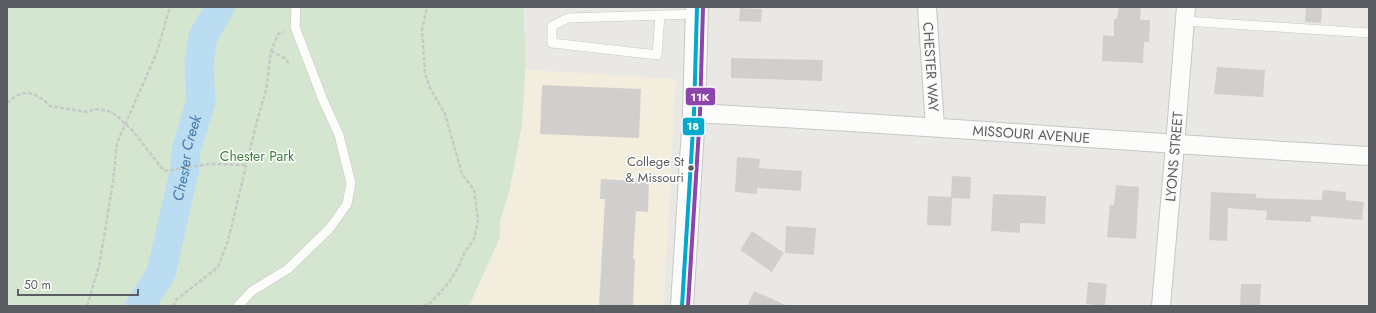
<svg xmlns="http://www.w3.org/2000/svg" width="1376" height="313" font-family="Jost,sans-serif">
	<rect width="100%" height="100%" fill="#eae8e4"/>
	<!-- commercial -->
	<path fill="#f3edde" d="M502,68L676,79L664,306H467L470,304L501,92Z"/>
	<!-- green -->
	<path fill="#d4e5d0" d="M7,7H523L526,56L522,125L510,188L500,222V237L470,304L467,306H7Z"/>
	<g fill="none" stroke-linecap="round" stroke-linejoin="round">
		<!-- river -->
		<path stroke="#bbddf1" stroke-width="29" id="s1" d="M140,306L161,273L185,168L186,150L201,101L199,63L203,37L220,7"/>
	</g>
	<!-- building -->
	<g fill="#d1cfcd">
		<path d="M1119,7H1141L1140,20H1150L1149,42H1144L1143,63L1102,61L1103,35L1114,36V19H1117Z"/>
		<path d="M1306,7H1322L1321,23L1305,22Z"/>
		<path d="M740,8L762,9L761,22L739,21Z"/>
		<path d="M731,58L823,60L822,81L731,78Z"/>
		<path d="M1217,67L1265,70L1263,97L1214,94Z"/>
		<path d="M542,85L641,89L639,138L540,134Z"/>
		<path d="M737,157L760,159L759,168L802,171L801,191L757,188V194L735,192Z"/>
		<path d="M952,176L971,177L970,199L952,198L951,226L927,225L928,196L951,197Z"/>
		<path d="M601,179L649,182L648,212L636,211L633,259H635L633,306H599L605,199H600Z"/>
		<path d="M1116,185L1139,187L1136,239L1107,237L1110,205H1114Z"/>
		<path d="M1323,190L1346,192V200L1364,202L1362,220L1311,216V222L1266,220L1267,211L1228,208L1227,241L1209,240L1211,192L1256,194V198L1322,200Z"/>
		<path d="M993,194L1046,196L1045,224L1020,223V233L991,231Z"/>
		<path d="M786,226L816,228L814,255L785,253Z"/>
		<path d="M752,231L784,253L772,272L740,250Z"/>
		<path d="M1088,282L1107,284L1105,306L1086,304Z"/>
		<path d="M1241,284H1261L1260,306H1240Z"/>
		<path d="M754,291L788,306H747Z"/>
	</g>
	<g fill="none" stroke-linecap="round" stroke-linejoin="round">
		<!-- service casing -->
		<g stroke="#c6c7c6" stroke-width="10">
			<g id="service">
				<path d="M660,15L657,55L552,43V26L568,18L697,14"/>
				<path d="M1185,21L1369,33"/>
				<path d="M238,306L252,291L288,269L330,228L347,204L351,183L339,135L323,100L295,27L296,7"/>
			</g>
		</g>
		<!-- minor casing -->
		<g stroke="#c6c7c6" stroke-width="20">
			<g id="minor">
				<path id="s2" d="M927,7L935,127"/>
				<path id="s3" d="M694,113C919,125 1144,143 1369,156"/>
				<path id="s4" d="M1161,306L1175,145L1186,7"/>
			</g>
		</g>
		<!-- tertiary casing -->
		<g stroke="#c6c7c6" stroke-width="24">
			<path id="tertiary" d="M682,306L694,113L697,7"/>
		</g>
		<!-- path -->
		<g stroke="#c5cac7" stroke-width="2.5" stroke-dasharray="4 2" stroke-linecap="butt">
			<path d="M271,51L286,59L289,64"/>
			<path d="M7,103C11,100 16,95 21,94C32,90 43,99 50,106L87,112L96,109L108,111L116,115L133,131L164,171L209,164L246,165"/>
			<path d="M87,306L99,266L105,231L113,182L117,143L157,52L170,7"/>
			<path d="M173,306L176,300L218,267L228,241L256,125L266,90L271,51L278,34L284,32"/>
			<path d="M423,306L430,303L438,295L450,281L460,264L464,253L474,239L478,220L474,190L462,174L445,114L430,88L425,73L422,30L427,7"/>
		</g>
		<!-- service -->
		<use href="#service" stroke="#fcfcfb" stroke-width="9"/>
		<!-- minor -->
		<use href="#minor" stroke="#fcfcfb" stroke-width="18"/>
		<!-- tertiary -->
		<use href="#tertiary" stroke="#fcfcfb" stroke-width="22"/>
		<!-- bus-1 casing -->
		<g stroke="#fff" stroke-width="7">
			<path id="bus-1" d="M682,306L694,113L697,7"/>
		</g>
		<!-- bus-2 casing -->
		<g stroke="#fff" stroke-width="7">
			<path id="bus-2" d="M688,306L700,113L703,7"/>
		</g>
		<!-- bus-1 -->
		<use href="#bus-1" stroke="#00a9ce" stroke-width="4"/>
		<!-- bus-2 -->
		<use href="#bus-2" stroke="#8e44ad" stroke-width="4"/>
	</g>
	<!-- markers -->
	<circle fill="#5a5e62" stroke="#fff" stroke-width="1.5" cx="691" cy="168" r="3.5"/>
	<g text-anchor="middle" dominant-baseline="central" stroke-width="3" stroke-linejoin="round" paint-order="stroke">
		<!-- bus labels -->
		<g font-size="13" fill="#5a5e62" stroke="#fff" text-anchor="end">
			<text x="684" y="161">College St<tspan x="684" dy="16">&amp; Missouri</tspan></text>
		</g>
		<!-- street labels -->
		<g font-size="14" fill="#5a5e62" stroke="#fff">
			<text stroke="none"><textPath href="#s2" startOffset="60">CHESTER WAY</textPath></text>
			<text stroke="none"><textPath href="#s3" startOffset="338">MISSOURI AVENUE</textPath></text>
			<text stroke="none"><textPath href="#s4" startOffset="150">LYONS STREET</textPath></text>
		</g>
		<!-- park labels -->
		<g font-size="14" fill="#3c803b" stroke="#fff">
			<text x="257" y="156">Chester Park</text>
		</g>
		<!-- water labels -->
		<g font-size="15" font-style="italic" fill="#467aa7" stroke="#fff">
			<text stroke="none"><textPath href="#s1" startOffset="157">Chester Creek</textPath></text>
		</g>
	</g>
	<g stroke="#fff" stroke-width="1.5">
		<rect x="685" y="87" width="31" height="19" rx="4" fill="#8e44ad"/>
		<rect x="682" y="117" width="23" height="19" rx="4" fill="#00a9ce"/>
	</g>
	<g font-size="11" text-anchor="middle" font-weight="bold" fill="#fff">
		<text x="700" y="101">11K</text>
		<text x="693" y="130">18</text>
	</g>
	<!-- border -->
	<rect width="1376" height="313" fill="none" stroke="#5a5e62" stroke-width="16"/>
	<!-- scale -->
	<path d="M18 289v6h120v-6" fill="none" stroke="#5a5e62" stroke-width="2"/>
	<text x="24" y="289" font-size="12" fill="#5a5e62" stroke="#ffffff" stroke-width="3" paint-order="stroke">50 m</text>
</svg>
